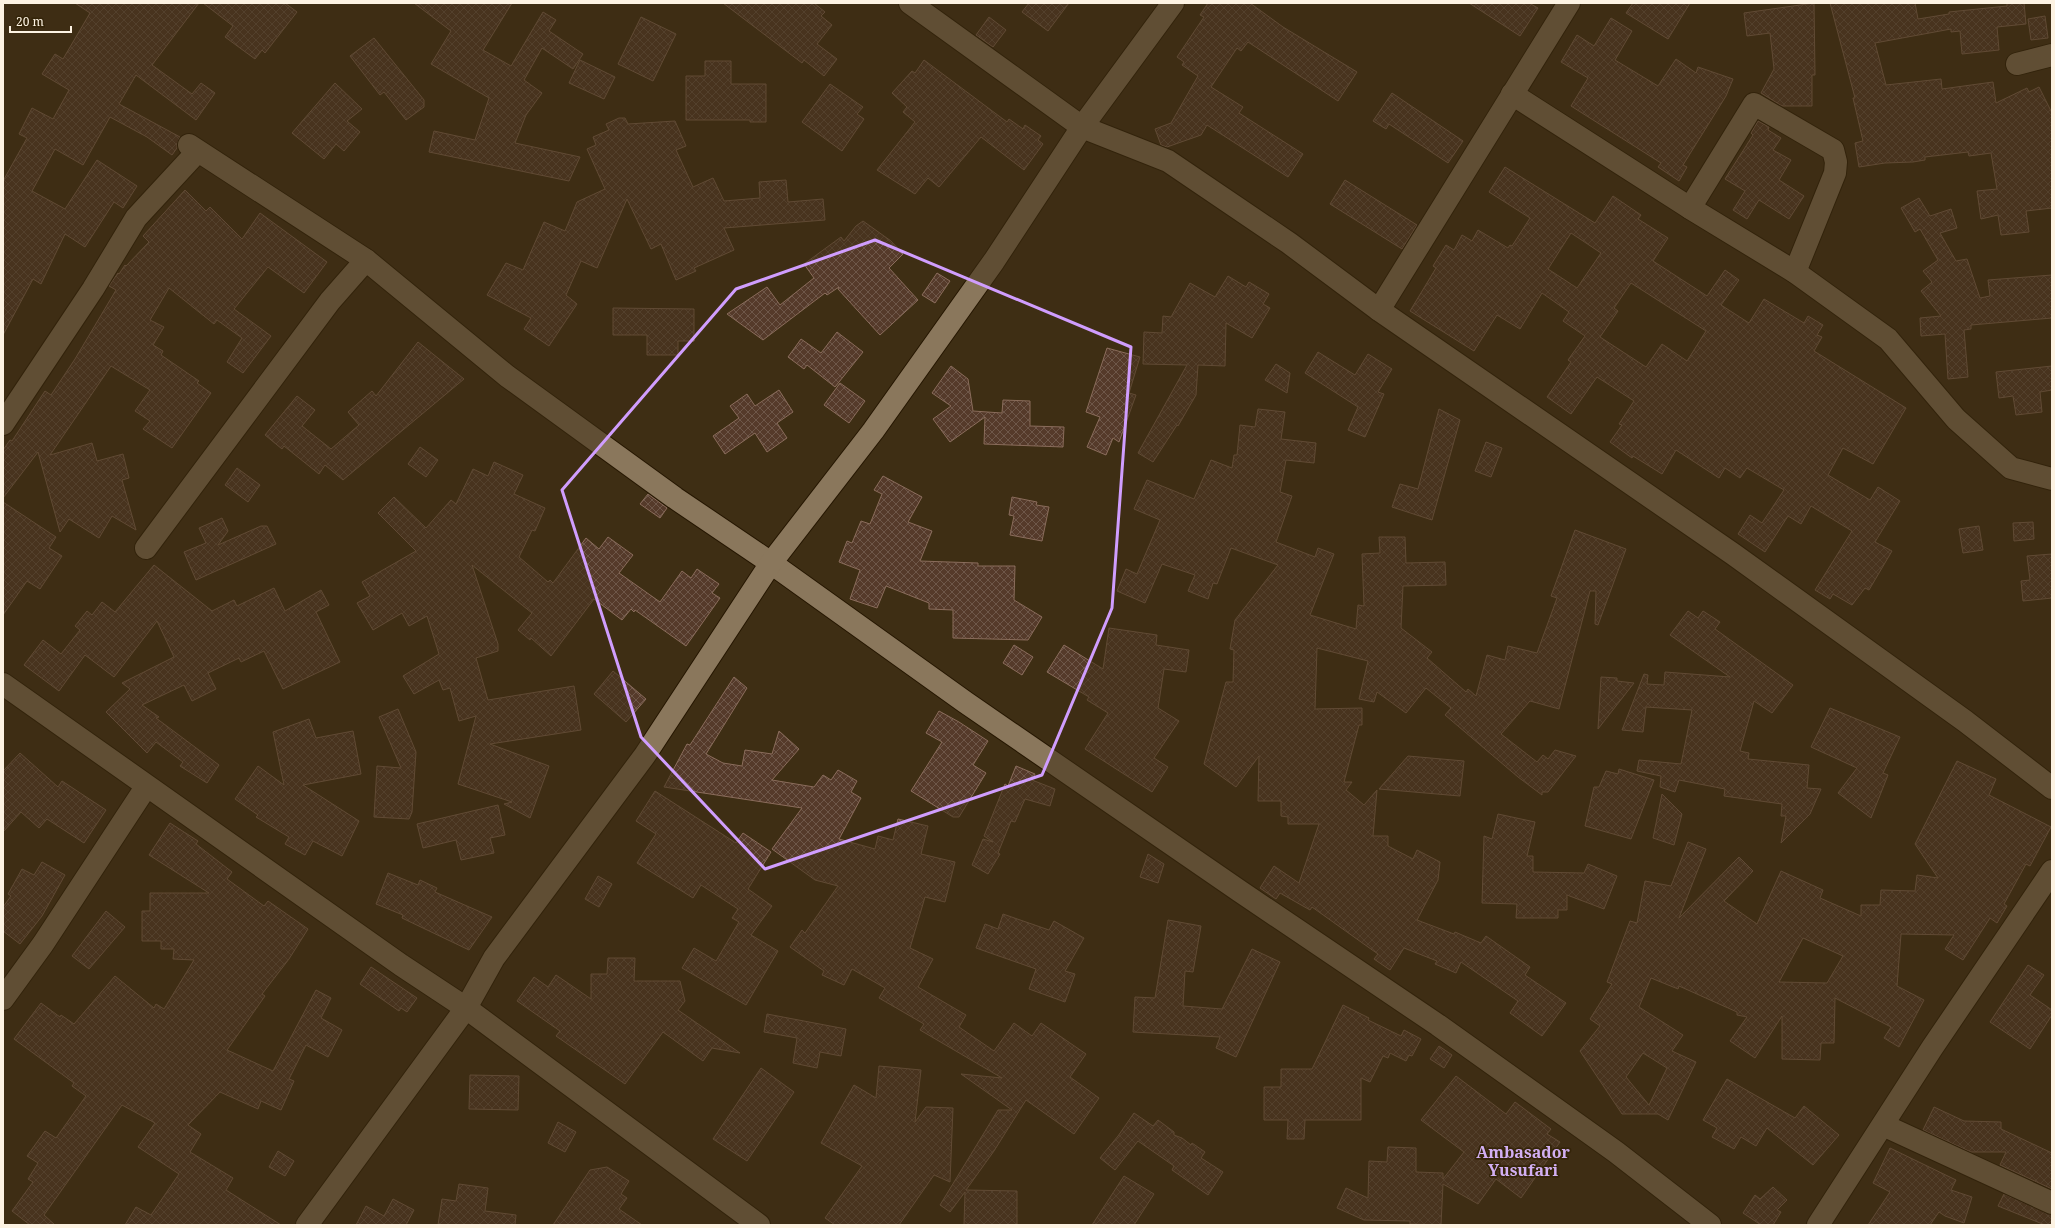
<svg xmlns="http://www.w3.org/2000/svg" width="2055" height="1228" font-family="'Noto Serif',serif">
	<defs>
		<pattern id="building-cross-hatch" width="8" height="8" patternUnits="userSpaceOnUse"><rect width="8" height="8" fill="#553a2a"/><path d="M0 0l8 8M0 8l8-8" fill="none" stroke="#6e5749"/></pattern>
	</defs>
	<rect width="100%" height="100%" fill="#3e2e14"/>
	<!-- building -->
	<g fill="url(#building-cross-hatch)" stroke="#8a6c5b" fill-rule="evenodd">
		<path d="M75,3H199L152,65L192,94L201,83L215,93L196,120L136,75L119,104L180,137L177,144V148L172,155L147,137L110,117L83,165L55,149L32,191L65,209L97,160L137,186L123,208L114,202L85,247L65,234L41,284L33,279L3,335V181L27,138L19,134L32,108L53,119L69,90L42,74L55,54L63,59L90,13Z"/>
		<path d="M203,3H285L297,12L265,53L262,50L255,59L225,37L233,26Z"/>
		<path d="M414,3H512L483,50L511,66L543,12L556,20L549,31L583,54L573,69L542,48L524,80L542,93L526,115L515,143L580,157L569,181L429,152L434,131L475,140L489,98L431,64L451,31Z"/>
		<path d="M723,3H814L825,12L821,16L832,25L817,44L837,59L824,76L804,60L802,63Z"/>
		<path d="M1029,3H1069L1048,31L1022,12Z"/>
		<path d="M1208,3H1250L1283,27L1357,72L1338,101L1248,42L1241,51L1237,48L1211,87L1243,107L1239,113L1303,154L1288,177L1207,125L1201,135L1167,147L1161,145L1155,129L1171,123L1198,76L1182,65L1184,62L1177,57L1204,17L1200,15Z"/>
		<path d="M1469,3H1529L1538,8L1520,36Z"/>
		<path d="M1633,3H1690L1668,39L1626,13Z"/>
		<path d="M1814,3L1815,75H1812V106H1782L1761,93L1774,69L1770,33L1747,36L1744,13Z"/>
		<path d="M1830,3H1915L1918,19L1949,14V12L2007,6V3H2024L2026,24L1997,27L1999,50L1962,54L1960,31L1951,32V29L1875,43L1886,85L1941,79L1942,89L1993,82L1996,103L2027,88L2029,92L2039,87L2052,113V208L2026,211L2029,232L2001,235L1998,215L1981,219L1977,191L1997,189L1991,153L1969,156L1968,152L1925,157V160L1913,162L1885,163L1859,167L1855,143L1863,141L1853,98H1855Z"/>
		<path d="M2045,16L2048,38L2031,40L2028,19Z"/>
		<path d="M641,17L676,34L653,81L618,64Z"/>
		<path d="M989,17L1006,30L993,47L976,35Z"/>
		<path d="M1611,18L1632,31L1615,60L1658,86L1676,59L1696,73L1698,67L1733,79L1726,96L1683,165L1687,167L1679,181L1658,167L1661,163L1571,106L1588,78L1561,62L1577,35L1594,46Z"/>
		<path d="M374,38L424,100V107L406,120L384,92L380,95L350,56Z"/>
		<path d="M580,60L615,77L604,99L569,83Z"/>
		<path d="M924,60L1007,122L1009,119L1023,129L1025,125L1041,136L1038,140L1043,144L1024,170L981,137L939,187L928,178L915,194L877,170L915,122L903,112L907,107L892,93L912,71L915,73Z"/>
		<path d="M705,61H731V84H766V122H750V120H686V76H705Z"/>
		<path d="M335,83L362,109L347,121L360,132L344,151L336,144L324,159L292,133Z"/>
		<path d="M830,84L863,107L857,114L864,119L842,151L802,122Z"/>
		<path d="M1392,93L1463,141L1448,163L1389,124L1386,129L1373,121Z"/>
		<path d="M619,118H625L628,124L675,121L686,146L676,150L693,187L713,178L724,201L760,198L759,182L786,180L788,202L823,199L825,220L724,228L734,250L694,268L696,271L676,280L661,244L651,249L627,199L597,268L581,261L566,295L577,304L549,346L524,329L531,318L487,295L506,263L523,270L544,222L565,231L577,202L605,189L587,149L596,145L593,137L609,130L606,124Z"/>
		<path d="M1758,121L1769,127L1768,130L1781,138L1773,150L1791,160L1779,180L1804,196L1789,219L1759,200L1747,219L1733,210L1745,191L1725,179L1753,135L1751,133Z"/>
		<path d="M1505,167L1595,223L1613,196L1641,215L1638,219L1668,238L1653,261L1707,296L1725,270L1739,280L1721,305L1749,323L1764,299L1804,323L1808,316L1823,325L1817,335L1822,337L1814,351L1906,408L1873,464L1843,448L1828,475L1870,500L1878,487L1900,501L1875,542L1892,551L1869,590L1865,588L1852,605L1833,594L1830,599L1815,590L1852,531L1811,506L1801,524L1788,516L1765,552L1738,534L1750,515L1762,523L1784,490L1747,468L1740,478L1725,468L1719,478L1676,450L1662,474L1633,456L1632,458L1610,442L1622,425L1619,424L1634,401L1597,377L1571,414L1547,397L1571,362L1568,360L1585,336L1563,321L1569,312L1542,293L1520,329L1497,315L1474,351L1410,311L1436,268L1433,266L1446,245L1454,250L1462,235L1472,241L1478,230L1508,248L1510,245L1512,246L1530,218L1489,192ZM1571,233L1601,253L1577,288L1548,269ZM1631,283L1706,331L1687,361L1662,344L1646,367L1600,337L1618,311L1614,308Z"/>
		<path d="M1345,180L1417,225L1402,249L1330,204Z"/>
		<path d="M185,190L206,211L210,207L242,239L260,213L327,262L304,293L268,267L234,309L271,336L243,373L227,362L242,338L217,320L214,324L169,288L150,320L164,327L153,345L163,351L161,355L199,381L197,383L211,393L172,448L143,429L150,421L135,411L150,390L111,366L50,455L92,443L97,461L123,454L129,478L122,480L136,530L112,516L99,538L69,519L60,532L38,452L3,498V450L10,440L12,441L45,391L51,395L75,359L116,290L109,286L118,273L119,274L125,265L126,266L149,242L143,236Z"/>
		<path d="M1919,198L1930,216L1951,209L1957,228L1940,233L1956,261L1967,259L1980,298L1990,296L1988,280L2052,275V318L1971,325V329L1964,330L1968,377L1948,379L1945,334L1921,336L1920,318L1941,316L1921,291L1932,282L1923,271L1938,260L1920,229L1915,232L1901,208Z"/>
		<path d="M863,221L891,241L903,254L889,268L918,300L880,335L838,289L839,287L827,295L825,293L763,340L727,314L767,287L780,305L814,278L804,264L841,237L844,241L856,226Z"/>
		<path d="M937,273L950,281L935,303L922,295Z"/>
		<path d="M1228,276L1246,287L1249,282L1269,294L1263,304L1270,308L1252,338L1226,323L1225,366L1198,365L1196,395L1178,426L1177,425L1153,462L1138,453L1187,365L1143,364L1144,332L1162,333L1163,316L1171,317L1190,283L1215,297Z"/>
		<path d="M613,308L694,309V341H678V355H647V335H613Z"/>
		<path d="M837,332L863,352L835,387L807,365L804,369L788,357L801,339L821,353Z"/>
		<path d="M418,342L464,379L343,480L325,465L319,474L284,446L282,449L265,435L297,396L315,410L302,426L331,449L359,425L348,412L372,391L376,396Z"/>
		<path d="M1107,348L1140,357L1129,393L1136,395L1119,442L1113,438L1106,455L1087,447L1100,417L1086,412Z"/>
		<path d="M1318,352L1355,375L1368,354L1392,369L1378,392L1384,394L1365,437L1348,430L1358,407L1305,373Z"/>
		<path d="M1276,364L1290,373L1287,393L1265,380Z"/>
		<path d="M951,366L968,379L973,411L1002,413L1003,400L1030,401V426L1064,427L1063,447L984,444L985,417L950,442L933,419L951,406L932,393Z"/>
		<path d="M2052,366V390L2040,392L2042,412L2016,415L2013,396L1999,398L1996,372Z"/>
		<path d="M840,383L865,401L849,423L824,405Z"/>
		<path d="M779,390L793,412L777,423L787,438L767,452L755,433L725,454L713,436L739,418L730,406L747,394L755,406Z"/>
		<path d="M1258,409L1285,412L1281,439L1316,443L1314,463L1286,460L1280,492L1292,496L1276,542L1315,557L1318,548L1334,554L1310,615L1356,629L1358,605L1364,606L1362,554L1380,553L1379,537H1405L1406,563L1445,562L1446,585L1403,586L1401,628L1432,652L1427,658L1466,692L1468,689L1476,696L1487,655L1505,660L1508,646L1537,653L1557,598L1551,596L1575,530L1626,549L1598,625L1595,624L1596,591H1590L1559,709L1530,701L1501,734L1537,762L1543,755L1548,759L1555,750L1576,756L1548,792H1542V795L1518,777L1445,715L1451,708L1426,688L1406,713L1377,692L1374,702L1359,699L1368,661L1317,648L1315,709L1362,708V725H1359L1344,782H1352L1346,790L1364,805L1377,790L1373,836H1388V846L1413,859L1417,850L1440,862L1438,880L1417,920L1454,934L1455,932L1481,943L1486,936L1530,967L1525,975L1566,1003L1542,1036L1510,1013L1518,1001L1461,962L1456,973L1435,964L1437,961L1404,948L1390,970L1374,959L1378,954L1368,947L1312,907L1310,910L1280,893L1276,899L1260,888L1274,866L1299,883L1319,824H1288V817L1281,816V801H1258L1259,756L1236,787L1204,764L1226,682H1233L1234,650L1230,649L1235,620L1278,565L1231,548L1217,584L1213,583L1208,599L1188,591L1195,575L1162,564L1145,603L1117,591L1126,569L1137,574L1160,520L1134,509L1147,480L1194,499L1211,460L1232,468L1234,455H1237L1240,425L1255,427Z"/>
		<path d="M1439,409L1460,420L1432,520L1392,507L1400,484L1418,489Z"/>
		<path d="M1486,442L1502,448L1491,477L1475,471Z"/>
		<path d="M420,447L438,460L426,477L408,464Z"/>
		<path d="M494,462L523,475L514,494L545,508L535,531L532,530L519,557L548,582L550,580L553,583L586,538L599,549L608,537L633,555L619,573L660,602L682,571L691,578L697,569L719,584L712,593L720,598L686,646L635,610L634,612L631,609L622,620L594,599L551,656L531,638L530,640L518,630L532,613L472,565L498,644V651L476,658L488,700L574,686L581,730L490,744L549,766L530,818L504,804L512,802L458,784L476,716L459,721L450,688L443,690L439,680L414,694L403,676L439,654L427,616L409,626L402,613L373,630L357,603L370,596L362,582L416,551L378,513L394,497L426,528L451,500L456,504L473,469L488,476Z"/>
		<path d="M237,468L260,485L248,502L225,485Z"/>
		<path d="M883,476L922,497L908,522L932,531L920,561L978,563V566H1015L1014,600L1042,617L1028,640L953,638V610L929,609V603L886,586L877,608L850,599L860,570L839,562L847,541L852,543L861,521L870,524L882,494L874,490Z"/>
		<path d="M648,494L667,508L660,518L640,504Z"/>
		<path d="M1012,497L1037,502L1036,505L1049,507L1042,541L1010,535L1014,516L1009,515Z"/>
		<path d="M3,502L56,537L49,548L62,556L40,589L27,581L3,615Z"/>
		<path d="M222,518L228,531L218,545L261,526H267L276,544L196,580L184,552L206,543L199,528Z"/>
		<path d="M2033,522L2034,539L2014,541L2013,523Z"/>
		<path d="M1979,526L1983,550L1963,553L1959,529Z"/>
		<path d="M2052,554V598L2023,601L2021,581L2030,580L2027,556Z"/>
		<path d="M154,565L212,611L234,600L237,606L274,588L285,611L321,590L329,605L316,612L340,662L283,689L264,651L241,662L239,658L208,673L216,689L192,701L184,685L142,705L159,717L156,718L219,765L207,783L180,766L183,762L156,742L147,753L106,712L130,689L122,683L174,657L157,621L114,677L85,655L59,691L24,665L43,640L61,654L80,630L75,626L87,611L92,615L102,602L115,612Z"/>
		<path d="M1688,611L1698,618L1703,611L1720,622L1715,629L1793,685L1772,713L1754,701L1740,751L1749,753L1748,759L1809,765L1807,788L1821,789L1810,814L1781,843L1786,816H1781L1782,804L1724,796L1725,789L1679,780L1675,792L1660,787L1661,776L1637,771L1639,760L1681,764L1692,710L1646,707L1643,732L1622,730L1644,674L1648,675L1647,684L1664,685L1665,672L1730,677L1670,635Z"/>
		<path d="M1109,628L1157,635L1156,645L1189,650L1186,672L1164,669L1158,708L1179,721L1154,758L1168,767L1152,792L1085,749L1108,713L1087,700L1089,697L1047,672L1064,645L1103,669Z"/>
		<path d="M1014,645L1033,657L1022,675L1003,663Z"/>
		<path d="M613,671L646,699L626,722L594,694Z"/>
		<path d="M734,677L747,688L706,754L723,763L742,766L745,750L772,754L779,731L799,749L772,780L814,787L823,775L831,780L838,770L857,781L851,792L861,798L839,839L875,849L878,836L893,840L898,819L928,826L921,854L955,862L945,902L925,897L910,948L933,959L918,987L966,1015L959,1027L994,1051L1014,1023L1032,1036L1041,1023L1086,1054L1070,1077L1099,1098L1074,1134L1026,1100L994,1151L966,1190L1017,1191V1225H964L965,1192L950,1212L940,1205L998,1110H1012L961,1074L1002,1078L920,1030L924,1024L879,998L885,988L852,969L844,985L822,975L824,971L790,947L802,930L805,933L838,886L815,880L772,849L802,808L664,787L687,744L690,745Z"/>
		<path d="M1601,677L1617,678V681L1634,683L1598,729Z"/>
		<path d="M1830,708L1900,737L1883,773L1888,775L1871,818L1838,793L1857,768L1811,747Z"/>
		<path d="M398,709L416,752L412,812L409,819L374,817L377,766L401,768L379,717Z"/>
		<path d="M939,711L959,722L988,741L973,765L986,773L959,817H953L911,791L942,742L926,733Z"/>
		<path d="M309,719L316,738L353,731L361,774L303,785L359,821L342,856L313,841L305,855L285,844L289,837L256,817L258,815L235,799L258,766L284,785L273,732Z"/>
		<path d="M20,753L58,787L62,781L106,810L84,843L47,819L39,828L21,812L3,832V771Z"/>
		<path d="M1408,756L1464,761L1460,796L1379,789Z"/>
		<path d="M1957,761L1996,779L1989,795L2051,827L2030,866L2026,864L2004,904L2007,906L1997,923L1990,918L1963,960L1945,949L1954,935L1901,934L1897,986L1924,1000L1899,1047L1884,1038L1891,1027L1835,998L1834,1043H1821L1820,1060L1782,1059V1016L1755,1058L1730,1041L1747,1017L1737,1015V1012L1679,986L1678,989L1651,978L1639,1007L1683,1035L1672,1051L1696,1062L1668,1120L1658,1114H1622L1580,1051L1600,1026L1590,1019L1612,984L1607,982L1630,921L1637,923L1645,881L1671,886L1688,842L1706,849L1679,918L1739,857L1753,871L1724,901L1757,924L1781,871L1823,890L1820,898L1861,916V905H1880L1881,890L1915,891L1917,875L1938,878L1915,844ZM1803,938L1843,956L1827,983L1779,982ZM1643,1053L1667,1068L1649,1105L1626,1077Z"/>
		<path d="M1016,766L1035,774L1032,780L1055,789L1050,806L1025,799L1015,822L1011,821L998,853L1000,854L988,874L972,865L983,839L993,842L984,836L1005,784L1008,786Z"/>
		<path d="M1619,769L1654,780L1631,839L1585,826L1594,787H1599L1606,771L1618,774Z"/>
		<path d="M655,791L736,843L743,833L771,852L748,889L772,906L751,935L778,951L746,1005L682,968L694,948L716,961L739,922L732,918L738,909L701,885L693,898L637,863L656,834L636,821Z"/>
		<path d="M1662,794L1682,814L1674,845L1653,838Z"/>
		<path d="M498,805L505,835L490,838L494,853L461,860L456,840L423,848L417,824Z"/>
		<path d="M1498,814L1535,822L1527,856H1533V872L1584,873L1588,864L1617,876L1604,909L1567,895V910H1558V918H1516L1517,904L1482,903L1484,836L1492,839Z"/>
		<path d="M170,823L198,841L196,844L232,872L227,879L264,906L268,901L308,929L289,959L262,994L265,996L227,1050L273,1071L316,990L331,998L321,1018L342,1030L328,1057L306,1045L289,1079L294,1081L281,1110L261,1101L258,1109L220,1092L188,1125L201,1134L190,1152L233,1178L226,1190L281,1225H125L136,1207L151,1215L179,1174L138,1147L155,1123L122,1105L44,1215L55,1225H30L12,1211L33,1182L28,1179L38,1163L27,1156L45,1131L56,1138L86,1096L72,1086L74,1083L14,1039L41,1003L60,1017L61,1015L74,1024L115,976L154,1008L156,1004L164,1009L194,960L173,959L174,949H161V941H142V911H150V893H209L149,855Z"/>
		<path d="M1148,854L1164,864L1158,883L1140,877Z"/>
		<path d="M42,862L65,875L42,916L20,944L3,931V907L11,896L8,894L22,869L34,875Z"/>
		<path d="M388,873L418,885L420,880L437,888L435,892L492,917L469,950L402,918L403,915L376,904Z"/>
		<path d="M598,876L612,884L599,907L585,899Z"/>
		<path d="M106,911L125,927L89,969L72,956Z"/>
		<path d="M1003,914L1049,930L1054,921L1084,938L1065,971L1075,974L1065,1002L1029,989L1036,969L976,948L985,924L998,929Z"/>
		<path d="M1168,920L1201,926L1193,972L1185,971L1183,1006L1222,1009L1252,949L1280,962L1236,1057L1216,1048L1220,1037L1133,1032L1135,997L1155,998Z"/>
		<path d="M608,958H635L634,981H680L685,1001L678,1010L740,1053L712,1048L703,1061L663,1032L625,1084L556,1036L560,1031L517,1001L534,977L548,987L556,975L591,999V974H607Z"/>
		<path d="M2028,965L2044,975L2030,995L2052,1010V1015L2030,1049L1990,1022Z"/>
		<path d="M371,967L417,998L407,1012L401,1008L399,1011L360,984Z"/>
		<path d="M1343,1005L1369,1018L1368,1020L1401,1036L1404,1030L1421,1039L1412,1056L1409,1055L1406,1061L1390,1053L1388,1058L1383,1056L1370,1082L1361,1078V1120H1305L1304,1139H1287L1288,1120H1264V1087H1281V1069H1312Z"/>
		<path d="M767,1014L846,1029L841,1056L820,1052L817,1068L793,1063L797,1038L764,1032Z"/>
		<path d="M1439,1046L1452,1055L1444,1068L1430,1059Z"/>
		<path d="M879,1066L921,1070L915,1122L926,1107L953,1108L950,1182L934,1175L899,1225H835L825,1218L862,1166L821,1143L854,1085L876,1098Z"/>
		<path d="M761,1068L794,1092L747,1161L713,1139Z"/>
		<path d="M470,1075L519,1076L518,1110L469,1109Z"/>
		<path d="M1456,1076L1506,1114L1515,1102L1551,1129L1547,1134L1560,1142L1521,1198L1496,1179L1478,1204L1443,1184L1441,1225L1410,1224V1221L1364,1220L1337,1208L1346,1188L1368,1198L1369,1161L1387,1162L1388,1147L1416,1148V1172L1443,1173V1179L1464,1152L1421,1120Z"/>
		<path d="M1727,1079L1795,1118L1804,1106L1839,1135L1813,1165L1767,1128L1756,1146L1741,1137L1734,1149L1712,1137L1717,1128L1703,1120Z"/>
		<path d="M1934,1107L1964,1121L2001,1122V1129L2052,1153V1189L2000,1165L2006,1152H1971L1923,1130Z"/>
		<path d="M1134,1113L1153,1126L1158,1120L1174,1132V1135L1182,1138L1191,1145L1192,1143L1205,1152L1201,1158L1223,1172L1208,1195L1172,1170L1174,1166L1138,1141L1115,1170L1100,1158L1118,1136Z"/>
		<path d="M558,1122L576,1132L565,1152L548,1143Z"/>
		<path d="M1890,1148L1956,1180L1951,1190L1972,1197L1964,1223L1945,1216L1939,1212L1930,1225H1868L1890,1192L1873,1183Z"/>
		<path d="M278,1151L294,1161L285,1176L269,1167Z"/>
		<path d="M607,1167L629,1181L621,1194L627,1198L619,1209L642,1225H553L590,1170Z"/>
		<path d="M1124,1176L1154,1194L1134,1225H1092Z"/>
		<path d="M459,1184L488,1188L485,1211L516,1215L515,1225H438L442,1199L456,1201Z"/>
		<path d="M1773,1187L1787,1200L1777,1210L1781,1212L1773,1225H1761L1743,1213L1755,1195L1760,1199Z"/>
		<path d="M2004,1194L2052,1215V1225H2045L1998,1206Z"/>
		<path d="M393,1199L414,1210L406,1225H356L366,1206L384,1216Z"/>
	</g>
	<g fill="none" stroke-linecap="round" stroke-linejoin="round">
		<!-- minor casing -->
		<g stroke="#251600" stroke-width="24">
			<g id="minor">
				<path d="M910,3L1082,127L1168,161L1289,243L1379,310L1733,554L1965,721L2052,788"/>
				<path d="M2017,64L2052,55"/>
				<path d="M1512,94L1690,208L1795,272L1888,339L1956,419L2011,468L2052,479"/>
				<path d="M189,145L366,260L507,376L675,498L771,563L965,702L1241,892L1438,1025L1616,1152L1710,1225"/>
				<path d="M1690,208L1754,104L1833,150L1836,162L1835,173L1795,272"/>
				<path d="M1379,310L1569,3"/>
				<path d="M3,424L93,289L136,218L197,152"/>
				<path d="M146,548L330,301L366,260"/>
				<path d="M3,684L401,965L466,1008L759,1225"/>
				<path d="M3,999L43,944L146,787"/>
				<path d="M1883,1125L2052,1203"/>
				<path d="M307,1225L466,1008L494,958L645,755L771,563L873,431L994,261L1082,127L1173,3"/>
				<path d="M1818,1225L1932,1048L2052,871"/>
			</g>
		</g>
		<!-- minor -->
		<use href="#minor" stroke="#8a775c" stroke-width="22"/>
	</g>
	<!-- marked area -->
	<path d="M0 0H2055V1228H0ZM875,240L1131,347L1112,608L1042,775L765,869L641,737L562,490L736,289Z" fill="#3e2e14" fill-opacity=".55" fill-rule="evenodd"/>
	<path fill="none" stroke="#d09dfe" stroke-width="3" stroke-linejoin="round" d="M875,240L1131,347L1112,608L1042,775L765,869L641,737L562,490L736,289Z"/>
	<g text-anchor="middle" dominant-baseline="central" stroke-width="3.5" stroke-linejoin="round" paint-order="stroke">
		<!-- district labels -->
		<g font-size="16" font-weight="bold" fill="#d2aff3" stroke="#342409">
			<text x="1523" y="1152">Ambasador<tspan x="1523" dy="18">Yusufari</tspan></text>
		</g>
	</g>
	<!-- border -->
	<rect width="2055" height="1228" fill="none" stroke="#fdf3e3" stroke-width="8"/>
	<!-- scale -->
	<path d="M10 26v6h61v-6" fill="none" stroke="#fdf3e3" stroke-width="2"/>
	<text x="16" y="26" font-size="12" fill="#fdf3e3" stroke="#342409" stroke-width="3" paint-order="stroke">20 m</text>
</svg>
